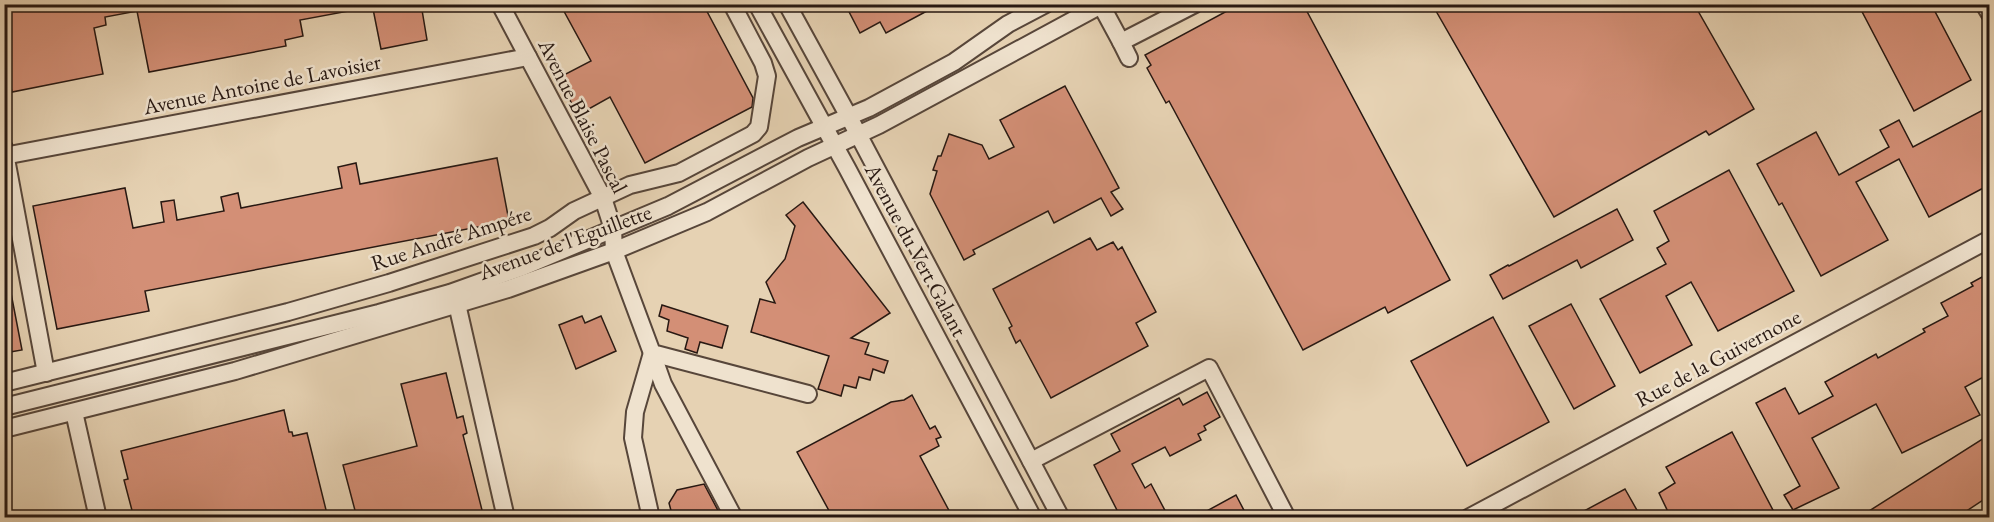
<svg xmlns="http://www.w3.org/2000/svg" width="1994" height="522" font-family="'EB Garamond',serif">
	<rect width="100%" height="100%" fill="#e6d2b3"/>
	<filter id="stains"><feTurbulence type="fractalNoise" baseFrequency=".00333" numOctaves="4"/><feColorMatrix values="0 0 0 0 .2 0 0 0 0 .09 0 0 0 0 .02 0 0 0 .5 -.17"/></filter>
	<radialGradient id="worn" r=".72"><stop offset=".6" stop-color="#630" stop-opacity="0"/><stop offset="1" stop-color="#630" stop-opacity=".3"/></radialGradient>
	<!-- building -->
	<g fill="#d38f76" stroke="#271812" stroke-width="1.5">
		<path d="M4,4H348L349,11L300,20L303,36L285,40L286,46L149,72L137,11L105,17L106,25L94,28L103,74L12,92L4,56Z"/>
		<path d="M372,4H421L427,40L381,49Z"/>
		<path d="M560,4H703L753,98L752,107L645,163L610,97L578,115L558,78L591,61Z"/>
		<path d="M845,4H940L886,33L880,22L860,33Z"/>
		<path d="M1240,4H1303L1450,280L1388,313L1385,307L1303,350L1169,101L1166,103L1147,68L1151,65L1145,55Z"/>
		<path d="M1432,4H1694L1754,109L1709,135L1706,131L1554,217Z"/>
		<path d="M1858,4H1931L1971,80L1914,111Z"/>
		<path d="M1065,86L1119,188L1111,192L1123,209L1111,216L1101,198L1054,223L1048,211L973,250L975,254L964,260L930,194L937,171L933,170L938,156H941L949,134L982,145L989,159L1014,147L1000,120Z"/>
		<path d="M1983,110L1989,123V185L1929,217L1899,159L1856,182L1888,240L1821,276L1782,203L1779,205L1757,164L1816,132L1839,175L1889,147L1880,130L1899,120L1913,147Z"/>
		<path d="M497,158L509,221L145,291L149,311L57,329L33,206L125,188L133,228L164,222L161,202L174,200L177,220L224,211L221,197L238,193L241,208L342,188L338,167L356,163L360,184Z"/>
		<path d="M1729,170L1794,291L1718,331L1691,282L1666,296L1692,345L1640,373L1600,299L1666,264L1657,248L1669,241L1654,211Z"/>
		<path d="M803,202L890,313L851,338L869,343L865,354L888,361L884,373L873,369L870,380L859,377L856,388L844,385L841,396L818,389L829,356L751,332L760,299L775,303L766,282L785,259L795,226L786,215Z"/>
		<path d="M1617,209L1633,240L1581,268L1577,260L1503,299L1490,275L1508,265L1509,266Z"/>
		<path d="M1090,238L1097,250L1113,242L1118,250L1122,247L1156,312L1136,323L1148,346L1051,398L1020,340L1016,343L1009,328L1012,326L993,289Z"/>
		<path d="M1982,277L1989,288V374L1965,387L1980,415L1902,453L1876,404L1812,438L1839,488L1793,510L1784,495L1800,486L1756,403L1785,388L1799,414L1833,396L1825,382L1876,354L1878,358L1925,332L1923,329L1948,316L1941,303L1973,286L1971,283Z"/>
		<path d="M4,293H11L22,350L4,353Z"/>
		<path d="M1571,304L1615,386L1574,409L1529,326Z"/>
		<path d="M662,305L728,326L722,348L700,342L697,353L685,349L688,338L667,331L669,320L659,316Z"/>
		<path d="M582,316L585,323L601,316L616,351L576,369L559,325Z"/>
		<path d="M1493,317L1549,422L1467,466L1411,361Z"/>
		<path d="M446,373L457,418L463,416L467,433L463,435L484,518H357L343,465L417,446L401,384Z"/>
		<path d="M1207,392L1220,417L1204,426L1206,430L1198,434L1201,440L1170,456L1165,447L1132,464L1145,488L1151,484L1169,518H1121L1094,465L1120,451L1111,434L1179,398L1183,405Z"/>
		<path d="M912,395L930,429L935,426L941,437L936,439L939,446L920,456L953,518H833L797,452L891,402L904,400Z"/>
		<path d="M284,410L289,432H292L293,436L307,433L328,518H134L124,480L128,479L121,451Z"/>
		<path d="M1732,432L1774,512L1763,518L1760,512L1750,518H1671L1659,493L1675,483L1666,467Z"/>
		<path d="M1984,438L1989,447V496L1956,518H1858Z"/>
		<path d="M704,484L722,518H673L669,503L677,490Z"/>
		<path d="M1625,489L1638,512L1628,518H1571Z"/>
		<path d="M1236,495L1248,518H1194Z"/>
	</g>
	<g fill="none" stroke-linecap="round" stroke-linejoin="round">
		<!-- minor casing -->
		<g stroke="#57463a" stroke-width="20">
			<g id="minor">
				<path d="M500,4L603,198L613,229L614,251L652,353L808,394"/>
				<path d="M757,4L847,168L1033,518"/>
				<path d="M787,4L849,117L1061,518"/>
				<path d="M1984,4L1990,14"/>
				<path d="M1101,5L1121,42"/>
				<path d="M1129,58L1121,42L1195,4"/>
				<path d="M4,148L46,373"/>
				<path d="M4,156L528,57"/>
				<path d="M457,304L506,518"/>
				<path d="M652,353L663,384L734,518"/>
				<path d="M4,383L288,312L389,283L534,236L550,228L574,211L630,185L679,173L753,134L759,127L767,76L763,63L732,4"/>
				<path d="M4,407L379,313L450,293L520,268L668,206L798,138L869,108L954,62L1008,24L1046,4"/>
				<path d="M74,412L98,518"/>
				<path d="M4,429L235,371L508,289L614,251L707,212L808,158L879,125L1103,4"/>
				<path d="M1031,461L1209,368L1287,518"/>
				<path d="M651,518L633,438L635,412L652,353"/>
				<path d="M1468,518L1990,239"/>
			</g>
		</g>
		<!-- minor -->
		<use href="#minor" stroke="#efe2ce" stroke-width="16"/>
	</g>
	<g text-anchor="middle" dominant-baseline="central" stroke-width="5" stroke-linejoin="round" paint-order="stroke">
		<!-- street labels -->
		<g font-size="22" fill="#271812" stroke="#efe2ce">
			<text transform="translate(262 84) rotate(-11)">Avenue Antoine de Lavoisier</text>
			<text transform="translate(583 116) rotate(63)">Avenue Blaise Pascal</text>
			<text transform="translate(451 238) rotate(-18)">Rue André Ampére</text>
			<text transform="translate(565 242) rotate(-20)">Avenue de l'Eguillette</text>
			<text transform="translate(916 250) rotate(62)">Avenue du Vert Galant</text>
			<text transform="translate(1718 358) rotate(-28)">Rue de la Guivernone</text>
		</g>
	</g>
	<!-- margin -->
	<rect width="1994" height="522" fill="none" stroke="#e6d2b3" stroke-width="24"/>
	<rect x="6" y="6" width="1982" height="510" fill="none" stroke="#271812" stroke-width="3"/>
	<rect x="12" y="12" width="1970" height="498" fill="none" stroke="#271812" stroke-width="1.5"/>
	<rect width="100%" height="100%" filter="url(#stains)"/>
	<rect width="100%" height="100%" fill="url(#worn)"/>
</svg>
